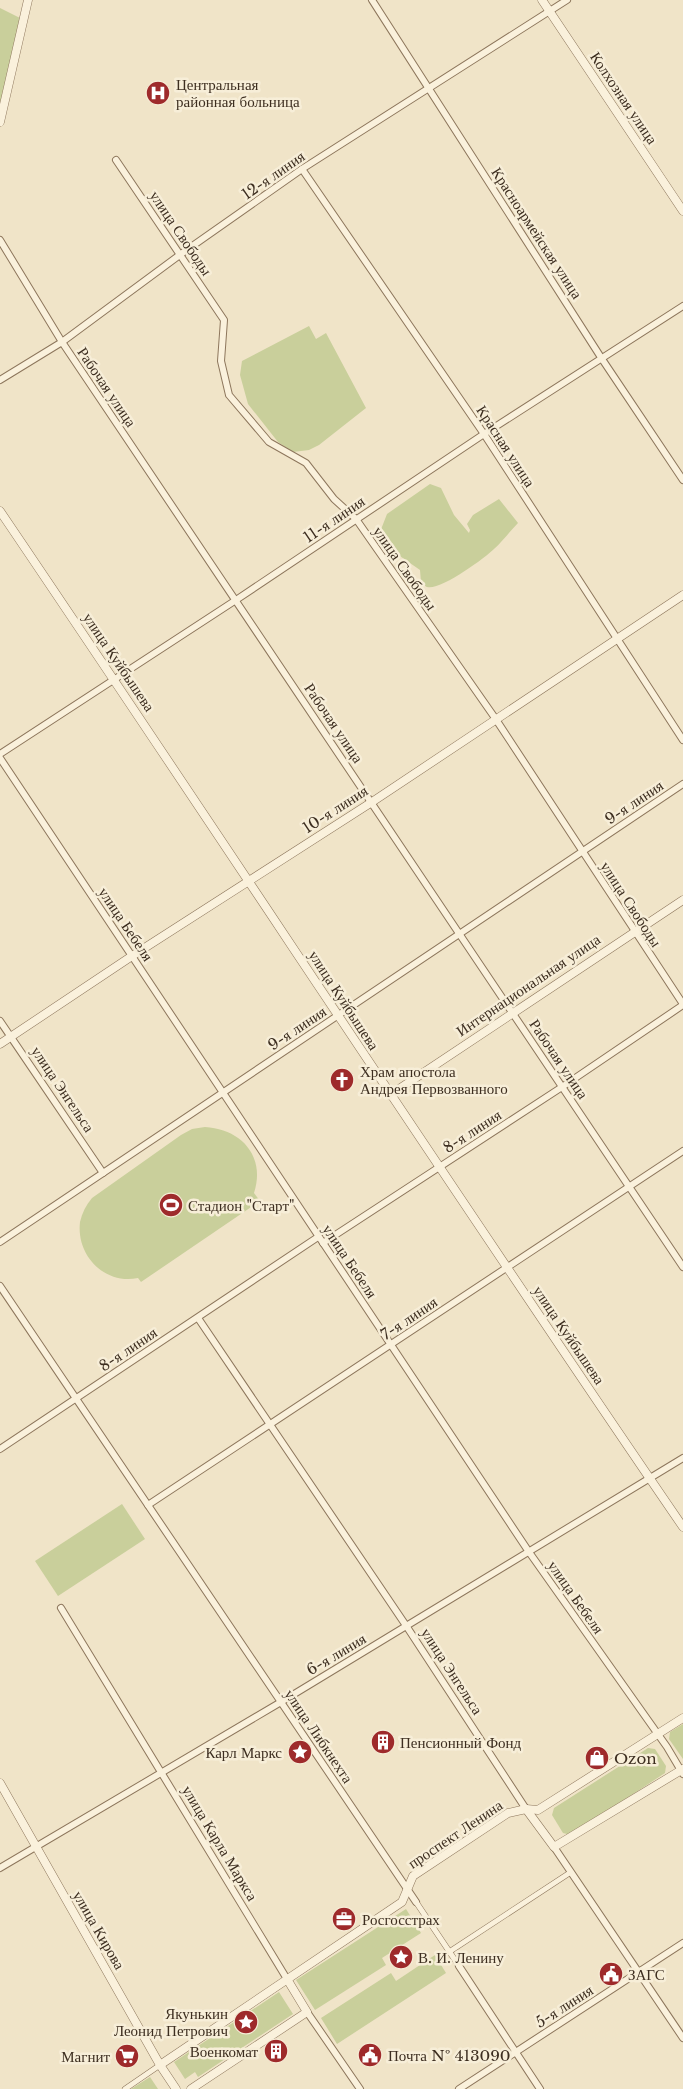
<svg xmlns="http://www.w3.org/2000/svg" width="683" height="2089" font-family="'Libre Baskerville',serif">
	<rect width="100%" height="100%" fill="#f0e4c8"/>
	<!-- green -->
	<g fill="#c9cf9b">
		<path d="M0,8L24,20L0,107Z"/>
		<path d="M309,326L316,339L326,333L366,408L319,445L309,450L293,452L278,442L248,404L240,375L242,361Z"/>
		<path d="M430,484L441,488L454,515L469,533L470,530L467,524L473,515L499,499L518,523C510,531 503,541 494,549C485,558 440,591 427,587C426,587 421,583 421,582L420,570L397,554L380,532L387,514Z"/>
		<path d="M205,1127C241,1129 266,1156 254,1193L260,1201L141,1282L138,1278C105,1285 76,1256 80,1222C82,1213 86,1205 92,1198L181,1135L192,1129Z"/>
		<path d="M122,1504L145,1539L58,1596L35,1561Z"/>
		<path d="M683,1724V1759L669,1739L670,1732Z"/>
		<path d="M648,1748L655,1749L666,1766L665,1773L571,1835L563,1833L552,1815L554,1808Z"/>
		<path d="M406,1909L421,1933L382,1958L386,1965L315,2010L296,1980Z"/>
		<path d="M435,1955L446,1973L337,2044L321,2018L391,1973L396,1981Z"/>
		<path d="M279,1992L293,2014L198,2077L195,2072L185,2079L174,2062Z"/>
		<path d="M150,2077L158,2089H131Z"/>
	</g>
	<g fill="none" stroke-linecap="round" stroke-linejoin="round">
		<!-- pedestrian casing -->
		<g stroke="#8d765c" stroke-width="6">
			<g id="pedestrian">
				<path d="M416,1902L459,1966"/>
				<path d="M449,1952L571,1872"/>
				<path d="M125,2089L160,2065"/>
			</g>
		</g>
		<!-- minor casing -->
		<g stroke="#8d765c" stroke-width="8">
			<g id="minor">
				<path d="M372,0L602,359L683,480"/>
				<path d="M116,160L224,320L221,361L229,395L269,442L306,463L334,499L356,519L495,718L683,1004"/>
				<path d="M302,169L484,434L683,740"/>
				<path d="M0,240L62,342L683,1267"/>
				<path d="M0,380L62,342L181,254L302,169L567,0"/>
				<path d="M0,754L236,600L484,434L683,306"/>
				<path d="M0,758L529,1552L667,1747L683,1774"/>
				<path d="M0,1021L103,1173"/>
				<path d="M0,1242L683,784"/>
				<path d="M323,1243L562,1087L683,1005"/>
				<path d="M0,1286L416,1902"/>
				<path d="M198,1318L407,1627L526,1809"/>
				<path d="M0,1449L318,1237"/>
				<path d="M148,1505L683,1151"/>
				<path d="M61,1608L287,1979"/>
				<path d="M554,1847L683,2038"/>
				<path d="M0,1868L281,1702L683,1458"/>
				<path d="M459,1966L540,2089"/>
				<path d="M307,2012L360,2089"/>
				<path d="M459,2089L683,1943"/>
			</g>
		</g>
		<!-- tertiary casing -->
		<g stroke="#8d765c" stroke-width="9">
			<g id="tertiary">
				<path d="M542,0L683,211"/>
				<path d="M0,122L28,0"/>
				<path d="M0,511C229,849 452,1190 683,1527"/>
				<path d="M0,1044L132,956L372,802L683,595"/>
				<path d="M390,1095L683,900"/>
				<path d="M0,1783L160,2065L176,2089"/>
				<path d="M526,1809L554,1847L683,1769"/>
				<path d="M160,2065L402,1902L413,1876L508,1813L526,1809L538,1810L683,1718"/>
				<path d="M191,2089L307,2012L287,1979"/>
			</g>
		</g>
		<!-- pedestrian -->
		<use href="#pedestrian" stroke="#faf1dc" stroke-width="5"/>
		<!-- minor -->
		<use href="#minor" stroke="#faf1dc" stroke-width="6"/>
		<!-- tertiary -->
		<use href="#tertiary" stroke="#faf1dc" stroke-width="8"/>
	</g>
	<!-- icons -->
	<defs>
		<g id="hospital-disc" transform="scale(1.25)"><circle r="9.5" fill="#9e2a2b" stroke="#f7eed8"/><path d="M-5-5h3v3.5h4V-5h3V5h-3V1.5h-4V5h-3Z" fill="#fff"/></g>
		<g id="church-disc" transform="scale(1.25)"><circle r="9.5" fill="#9e2a2b" stroke="#f7eed8"/><path d="M-1.2-6h2.4v3.5h3.3v2.4h-3.3V6h-2.4V-.1h-3.3v-2.4h3.3Z" fill="#fff"/></g>
		<g id="stadium-disc" transform="scale(1.25)"><circle r="9.5" fill="#9e2a2b" stroke="#f7eed8"/><path d="M0-5a6.5 5 0 1 0 0 10a6.5 5 0 1 0 0-10ZM-3.5-1.8h7v3.6h-7Z" fill="#fff"/></g>
		<g id="building-disc" transform="scale(1.25)"><circle r="9.5" fill="#9e2a2b" stroke="#f7eed8"/><path d="M-4-6H4V6H1V3H-1V6H-4ZM-2.5-4.3h1.7v1.8h-1.7ZM.8-4.3h1.7v1.8H.8ZM-2.5-1h1.7V.8h-1.7ZM.8-1h1.7V.8H.8Z" fill="#fff"/></g>
		<g id="sight-disc" transform="scale(1.25)"><circle r="9.5" fill="#9e2a2b" stroke="#f7eed8"/><path d="M0-6L1.8-2.2L6-1.7L2.9 1.2L3.7 5.4L0 3.3L-3.7 5.4L-2.9 1.2L-6-1.7L-1.8-2.2Z" fill="#fff"/></g>
		<g id="shop-disc" transform="scale(1.25)"><circle r="9.5" fill="#9e2a2b" stroke="#f7eed8"/><path d="M-5-2.5h2.3a2.7 3.5 0 0 1 5.4 0H5L5.5 6h-11ZM-1.5-2.5h3a1.5 2.3 0 0 0-3 0Z" fill="#fff"/></g>
		<g id="office-disc" transform="scale(1.25)"><circle r="9.5" fill="#9e2a2b" stroke="#f7eed8"/><path d="M-6-3h4V-5.5h4V-3h4V5H-6ZM-1-4.5V-3h2v-1.5ZM-6 0V1H6V0Z" fill="#fff"/></g>
		<g id="civic-disc" transform="scale(1.25)"><circle r="9.5" fill="#9e2a2b" stroke="#f7eed8"/><path d="M-.6-6.5H3V-4.5H.6V-3L4-1V1h2V6H-6V1h2V-1L-.6-3ZM-1.2 2.5V6h2.4V2.5Z" fill="#fff"/></g>
		<g id="supermarket-disc" transform="scale(1.25)"><circle r="9.5" fill="#9e2a2b" stroke="#f7eed8"/><path d="M-6-5.5h2.5l.6 2H6L4.5 2H-2.5L-4.4-4H-6ZM-1.5 3.2a1.3 1.3 0 1 0 .1 0ZM3 3.2a1.3 1.3 0 1 0 .1 0Z" fill="#fff"/></g>
	</defs>
	<g fill-rule="evenodd">
		<use href="#hospital-disc" x="158" y="93"/>
		<use href="#church-disc" x="342" y="1080"/>
		<use href="#stadium-disc" x="171" y="1205"/>
		<use href="#building-disc" x="383" y="1742"/>
		<use href="#sight-disc" x="300" y="1752"/>
		<use href="#shop-disc" x="597" y="1758"/>
		<use href="#office-disc" x="344" y="1919"/>
		<use href="#sight-disc" x="401" y="1957"/>
		<use href="#civic-disc" x="611" y="1974"/>
		<use href="#sight-disc" x="246" y="2022"/>
		<use href="#building-disc" x="276" y="2051"/>
		<use href="#civic-disc" x="370" y="2055"/>
		<use href="#supermarket-disc" x="127" y="2056"/>
	</g>
	<g text-anchor="middle" dominant-baseline="central" stroke-width="5" stroke-linejoin="round" paint-order="stroke">
		<!-- poi labels -->
		<g font-size="15" fill="#3d2e20" stroke="#f7eed8" text-anchor="start">
			<text x="176" y="84">Центральная<tspan x="176" dy="17">районная больница</tspan></text>
			<text x="360" y="1071">Храм апостола<tspan x="360" dy="17">Андрея Первозванного</tspan></text>
			<text x="188" y="1205">Стадион "Старт"</text>
			<text x="400" y="1742">Пенсионный Фонд</text>
			<text x="282" y="1752" text-anchor="end">Карл Маркс</text>
			<text x="614" y="1758">Ozon</text>
			<text x="362" y="1919">Росгосстрах</text>
			<text x="418" y="1957">В. И. Ленину</text>
			<text x="628" y="1974">ЗАГС</text>
			<text x="228" y="2013" text-anchor="end">Якунькин<tspan x="228" dy="17">Леонид Петрович</tspan></text>
			<text x="258" y="2051" text-anchor="end">Военкомат</text>
			<text x="388" y="2055">Почта № 413090</text>
			<text x="110" y="2056" text-anchor="end">Магнит</text>
		</g>
		<!-- street labels -->
		<g font-size="15" fill="#3d2e20" stroke="#f7eed8">
			<text transform="translate(624 98) rotate(56)">Колхозная улица</text>
			<text transform="translate(273 175) rotate(-35)">12-я линия</text>
			<text transform="translate(181 233) rotate(56)">улица Свободы</text>
			<text transform="translate(537 233) rotate(57)">Красноармейская улица</text>
			<text transform="translate(107 387) rotate(56)">Рабочая улица</text>
			<text transform="translate(506 446) rotate(57)">Красная улица</text>
			<text transform="translate(334 519) rotate(-34)">11-я линия</text>
			<text transform="translate(405 568) rotate(55)">улица Свободы</text>
			<text transform="translate(119 662) rotate(56)">улица Куйбышева</text>
			<text transform="translate(334 723) rotate(56)">Рабочая улица</text>
			<text transform="translate(634 802) rotate(-34)">9-я линия</text>
			<text transform="translate(335 809) rotate(-33)">10-я линия</text>
			<text transform="translate(631 904) rotate(57)">улица Свободы</text>
			<text transform="translate(126 924) rotate(56)">улица Бебеля</text>
			<text transform="translate(528 985) rotate(-34)">Интернациональная улица</text>
			<text transform="translate(344 1000) rotate(57)">улица Куйбышева</text>
			<text transform="translate(297 1028) rotate(-34)">9-я линия</text>
			<text transform="translate(559 1059) rotate(56)">Рабочая улица</text>
			<text transform="translate(63 1089) rotate(56)">улица Энгельса</text>
			<text transform="translate(472 1131) rotate(-33)">8-я линия</text>
			<text transform="translate(350 1261) rotate(56)">улица Бебеля</text>
			<text transform="translate(409 1318) rotate(-34)">7-я линия</text>
			<text transform="translate(569 1335) rotate(56)">улица Куйбышева</text>
			<text transform="translate(128 1349) rotate(-34)">8-я линия</text>
			<text transform="translate(576 1597) rotate(55)">улица Бебеля</text>
			<text transform="translate(336 1654) rotate(-31)">6-я линия</text>
			<text transform="translate(452 1671) rotate(57)">улица Энгельса</text>
			<text transform="translate(319 1736) rotate(56)">улица Либкнехта</text>
			<text transform="translate(455 1834) rotate(-34)">проспект Ленина</text>
			<text transform="translate(220 1843) rotate(59)">улица Карла Маркса</text>
			<text transform="translate(99 1930) rotate(60)">улица Кирова</text>
			<text transform="translate(564 2006) rotate(-33)">5-я линия</text>
		</g>
	</g>
</svg>
